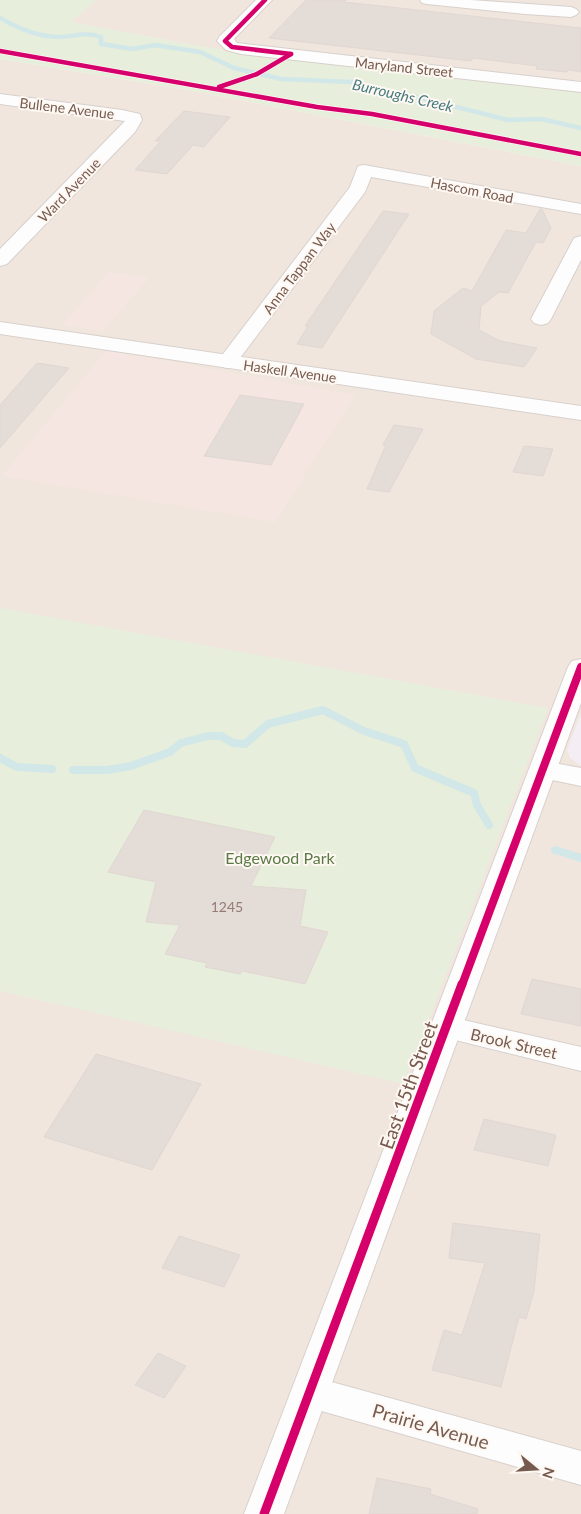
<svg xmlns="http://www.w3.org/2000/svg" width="581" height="1514" font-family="Lato,sans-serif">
	<rect width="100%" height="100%" fill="#f8f4f0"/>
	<!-- residential -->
	<g fill="#f0e6de">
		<path d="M20,0H581V134L209,48L70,22Z"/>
		<path d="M0,59L188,90L581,166V1514H0V334L106,350L111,345L0,328Z"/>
	</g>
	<!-- commercial -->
	<g fill="#f5e6e1">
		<path d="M109,272L149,278L103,331L62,325Z"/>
		<path d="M107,350L355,395L275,522L2,476Z"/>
	</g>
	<!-- education -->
	<path fill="#f4edf4" d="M581,713V766L570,758L567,750Z"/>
	<!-- green -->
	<g fill="#e7eedb">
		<path d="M0,0H97L71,22L210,48L581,90V166L188,90L0,59Z"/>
		<path d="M0,608L548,708L404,1084L0,991Z"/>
	</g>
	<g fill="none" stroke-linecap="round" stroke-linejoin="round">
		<!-- stream-far1 -->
		<path stroke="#d2e7e8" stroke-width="4.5" d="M0,18C17,28 38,37 59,37C74,37 86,31 101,37V44L133,49L155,45L200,52L234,68L281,79L352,82L381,92L405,94L508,120L541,119L581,128"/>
		<!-- stream -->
		<g stroke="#d2e7e8" stroke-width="8">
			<path d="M0,758L17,767L52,769"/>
			<path d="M73,770H107L131,766L170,752L181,743L208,736H221L233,743L245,744L268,724L323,710L364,731L404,744L415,768L474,793L477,805L489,825"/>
			<path d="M555,850L581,858"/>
		</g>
	</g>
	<!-- building -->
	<g fill="#e4dcd7" stroke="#e1d7d2">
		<path d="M306,0H346L344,2L581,28V72L569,70L567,72L536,69L537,66L473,58L471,61L269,38Z"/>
		<path d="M184,111L230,117L204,147L193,145L167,174L135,170L161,141H155Z"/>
		<path d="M540,209H542L551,228L543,243L536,242L508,293L499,292L481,306L479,330L500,341L537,348L524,367L476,359L431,334L434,311L463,288L472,291L506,230L526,233Z"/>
		<path d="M383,211L409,214L322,348L297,344L308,326H305Z"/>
		<path d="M37,363L69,368L0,448V405Z"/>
		<path d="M240,395L304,404L271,465L204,456Z"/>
		<path d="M394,425L423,429L389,492L367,489L386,445H383Z"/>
		<path d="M524,446L553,449L543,476L513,472Z"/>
		<path d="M144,810L275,837L251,886L306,890L300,926L328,932L305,984L242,971L240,974L205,967L207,963L165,954L180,925L146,922L156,882L108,872Z"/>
		<path d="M532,979L581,989V1026L521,1014Z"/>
		<path d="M96,1054L201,1084L152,1170L44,1137Z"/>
		<path d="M484,1119L556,1135L548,1166L474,1150Z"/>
		<path d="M453,1223L540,1234L534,1291L526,1319L519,1317L501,1387L432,1370L444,1330L462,1335L485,1263L449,1258Z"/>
		<path d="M179,1236L240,1255L224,1287L162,1268Z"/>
		<path d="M158,1353L186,1366L164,1398L135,1385Z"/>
		<path d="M377,1478L431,1489L430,1494L478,1509L477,1514H369Z"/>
	</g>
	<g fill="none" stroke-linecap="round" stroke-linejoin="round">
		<!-- minor casing -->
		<g stroke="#d7d0cc" stroke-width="2">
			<g id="minor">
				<path d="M256,0H272L234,39L237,43L581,82V92L241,54L226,50L217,41L219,37Z"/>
				<path d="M420,0H471L571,7L576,9L579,12L576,15L571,17L525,14L427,4L422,3Z"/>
				<path d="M0,94L122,110L140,114L142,120L135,132L7,264L0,266V249L125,121L0,104Z"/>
				<path d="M364,165L581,204V214L371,177L365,192L234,366L227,368L220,366L217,362L220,358L350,187L358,166Z"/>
				<path d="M581,236V260L551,319L548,323L541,325L534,323L531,319L572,242L574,238Z"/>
				<path d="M543,761L581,768V786L533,776L529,770L533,764Z"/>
				<path d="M446,1016L581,1047V1071L435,1035L430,1027L435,1019Z"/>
				<path d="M310,1376L581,1451V1485L297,1404L291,1392L297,1380Z"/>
			</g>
		</g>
		<!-- secondary casing -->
		<g stroke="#d8d0cc" stroke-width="2">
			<g id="secondary">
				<path d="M0,322L581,406V420L0,334Z"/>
				<path d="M581,659V703L284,1514H244L568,667L572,661Z"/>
			</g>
		</g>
		<!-- minor -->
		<use href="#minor" fill="#fefdfd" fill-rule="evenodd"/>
		<!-- secondary -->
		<use href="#secondary" fill="#fefdfd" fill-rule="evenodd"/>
		<!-- cycleway-far2 casing -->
		<g stroke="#fef8f2" stroke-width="6">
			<g id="cycleway-far2">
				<path d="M265,0L225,41L232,47L291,54"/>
				<path d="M0,51L317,107L372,114L581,154"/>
				<path d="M219,87L257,74L291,54"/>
			</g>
		</g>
		<!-- cycleway-far1 casing -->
		<g stroke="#fef8f2" stroke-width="11">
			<path id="cycleway-far1" d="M462,985L581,667"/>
		</g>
		<!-- cycleway casing -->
		<g stroke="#fef8f2" stroke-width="12">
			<path id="cycleway" d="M264,1514L462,984"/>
		</g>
		<!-- cycleway-far2 -->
		<use href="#cycleway-far2" stroke="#d6006c" stroke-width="4.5"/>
		<!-- cycleway-far1 -->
		<use href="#cycleway-far1" stroke="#d6006c" stroke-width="8"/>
		<!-- cycleway -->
		<use href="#cycleway" stroke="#d6006c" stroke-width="9"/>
	</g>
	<g text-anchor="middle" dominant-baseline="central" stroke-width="4" stroke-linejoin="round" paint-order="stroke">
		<!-- far-street labels -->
		<g font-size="14" fill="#765a50" stroke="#fef8f2">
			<text transform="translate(404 67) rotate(6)">Maryland Street</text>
			<text transform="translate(67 108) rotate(7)">Bullene Avenue</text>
			<text transform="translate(69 190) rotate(-46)">Ward Avenue</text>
			<text transform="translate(472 190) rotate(11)">Hascom Road</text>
			<text transform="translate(299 268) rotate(-53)">Anna Tappan Way</text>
			<text transform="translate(290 371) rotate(8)">Haskell Avenue</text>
		</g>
		<!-- number labels -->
		<g font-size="14" fill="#937c74">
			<text x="227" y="906">1245</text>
		</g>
		<!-- far-water labels -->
		<g font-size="15" font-style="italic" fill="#477b80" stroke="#fef8f2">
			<text transform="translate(403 95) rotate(13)">Burroughs Creek</text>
		</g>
		<!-- park labels -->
		<g font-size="16" fill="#5b7a48" stroke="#fef8f2">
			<text x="280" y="857">Edgewood Park</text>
		</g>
		<!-- street labels -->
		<g font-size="16" fill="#765a50" stroke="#fef8f2">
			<text transform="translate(514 1043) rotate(13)">Brook Street</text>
		</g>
		<!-- near-street labels -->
		<g font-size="19" fill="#765a50" stroke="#fef8f2">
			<text transform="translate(408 1085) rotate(-70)">East 15th Street</text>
			<text transform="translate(431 1426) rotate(16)">Prairie Avenue</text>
		</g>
	</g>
	<!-- north arrow -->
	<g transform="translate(536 1469) rotate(108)" stroke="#fef8f2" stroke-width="4" paint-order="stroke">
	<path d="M0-4L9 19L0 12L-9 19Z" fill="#765a50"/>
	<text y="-8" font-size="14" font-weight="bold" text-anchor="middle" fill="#765a50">N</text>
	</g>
</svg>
